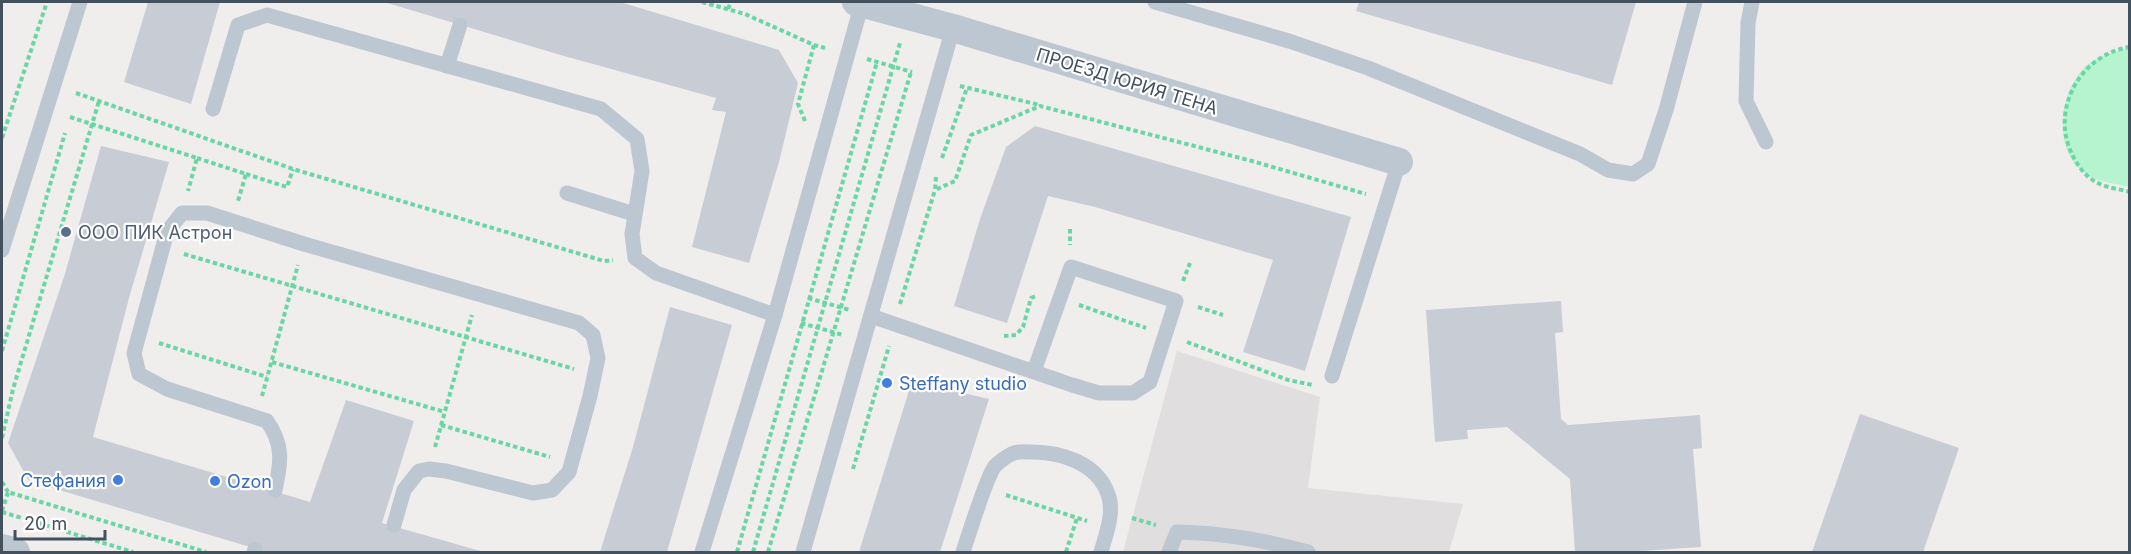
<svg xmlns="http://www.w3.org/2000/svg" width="2131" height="554" font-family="Inter,sans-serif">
	<rect width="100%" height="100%" fill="#f0eded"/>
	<!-- education -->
	<path fill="#e1dedf" d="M1177,351L1320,397L1308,488L1463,504L1449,552H1123Z"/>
	<!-- green -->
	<path fill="#b5f4cf" d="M2125,49H2130L2129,187C2117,184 2100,182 2089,176C2051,154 2058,91 2087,65C2099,56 2111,53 2125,49Z"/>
	<!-- building -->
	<g fill="#c8ccd4">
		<path d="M148,2H220L191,104L124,82Z"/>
		<path d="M384,2H620L779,50L798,83L779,162L749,263L692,247L726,112L712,110L716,98L557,54Z"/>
		<path d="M1359,2H1636L1612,85L1356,11Z"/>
		<path d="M1035,126L1351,217L1305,371L1243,352L1273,260L1095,207L1048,196L1007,323L954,306L980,219L1006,147Z"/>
		<path d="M101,146L169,162L129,298L93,437L310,502L346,400L414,421L382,523L484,552H267L29,481L8,443L64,277Z"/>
		<path d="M1561,301L1563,332L1555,333L1561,419L1568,425L1700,415L1702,448L1693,449L1701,547L1625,552H1575L1570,479L1507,427L1467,430L1468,439L1435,442L1426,310Z"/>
		<path d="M670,307L732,325L667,552H600L633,447Z"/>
		<path d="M912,381L989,399L940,552H859Z"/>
		<path d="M1860,414L1959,448L1923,552H1812Z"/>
	</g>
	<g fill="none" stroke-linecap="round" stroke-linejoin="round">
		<!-- path -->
		<g stroke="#69d6a4" stroke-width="4" stroke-dasharray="4.5 3" stroke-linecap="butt">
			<path d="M702,2L745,14L814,45L825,48"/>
			<path d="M728,9L731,2"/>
			<path d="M2130,47C2081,54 2051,108 2071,152C2077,165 2085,177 2098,183C2107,188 2120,189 2130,192"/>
			<path d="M867,59L912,72"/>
			<path d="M960,86L1040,105"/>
			<path d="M76,93L293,169L604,261L613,260"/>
			<path d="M70,117L197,158L188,191"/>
			<path d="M805,121L798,104L814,45"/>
			<path d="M2,138L47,2"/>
			<path d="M197,158L246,174L238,201"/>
			<path d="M942,158L967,88"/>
			<path d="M246,174L287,187L293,169"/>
			<path d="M936,177L935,190L955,181L971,135L1040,106L1252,161L1366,194"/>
			<path d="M1070,229V245"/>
			<path d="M184,254L574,369"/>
			<path d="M1183,281L1190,263"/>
			<path d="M808,298L850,310"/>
			<path d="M900,304L935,190"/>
			<path d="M1079,305L1146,328"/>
			<path d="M1198,307L1223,315"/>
			<path d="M801,323L843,335"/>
			<path d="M1004,336L1016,335L1023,327L1031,298L1036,296"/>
			<path d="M1187,342L1288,380L1313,385"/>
			<path d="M159,343L267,377"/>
			<path d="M2,351L65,133"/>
			<path d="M272,362L445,412"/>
			<path d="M262,396L298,265"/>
			<path d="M441,425L550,457"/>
			<path d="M2,438L13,389L99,101"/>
			<path d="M435,447L472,315"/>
			<path d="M853,469L889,346"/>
			<path d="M2,482L8,492"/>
			<path d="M1006,495L1087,521"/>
			<path d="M2,511L8,492L206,552"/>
			<path d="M2,512L133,552"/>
			<path d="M1132,518L1156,525"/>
			<path d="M737,552L877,62"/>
			<path d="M753,552L900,43"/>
			<path d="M768,552L911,72"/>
			<path d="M1066,552L1077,518"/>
		</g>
		<!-- service -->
		<g stroke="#bcc7d2" stroke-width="15">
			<path d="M1155,2L1289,41L1368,68L1580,154L1608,170L1633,174L1648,164L1666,110L1695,2"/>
			<path d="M1752,2L1748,23L1746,101L1766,142"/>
			<path d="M447,66L460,25"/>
			<path d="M213,109L238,25L267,15L601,109L637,139L642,171L632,234L635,258L656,273L775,315"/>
			<path d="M567,193L634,214"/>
			<path d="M2,250L80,2"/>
			<path d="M871,316L1072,385L1099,393H1133L1150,382L1176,301L1071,267L1034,371"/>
			<path d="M1332,376L1399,162"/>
			<path d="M275,490C281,463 284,445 267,421L167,389L139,374L134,353L167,232L182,213H207L304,244L579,323L593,335L598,358L590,396L569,472L552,490L533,493L446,471L429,469L419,471L404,490L394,525"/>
			<path d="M254,552L255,549"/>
			<path d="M702,552L775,315L862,3"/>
			<path d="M803,552L953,28"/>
			<path d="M963,552C968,537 987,475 995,466C999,462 1008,455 1014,453C1018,451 1027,452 1032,452C1061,452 1097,463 1108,494C1115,512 1106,534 1101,552"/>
			<path d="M1169,552L1177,532C1224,533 1263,540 1308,552"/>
		</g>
		<!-- minor -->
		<g stroke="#bcc7d2" stroke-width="28">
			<path d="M856,2L953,28L1399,162"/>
			<path d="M2,548L16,552"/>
		</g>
	</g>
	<!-- markers -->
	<circle fill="#5c6f8a" stroke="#fff" stroke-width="2" cx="66" cy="232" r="6"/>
	<g fill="#3f7fe0" stroke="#fff" stroke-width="2">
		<circle cx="887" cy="383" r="6"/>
		<circle cx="118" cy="480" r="6"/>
		<circle cx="215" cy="481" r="6"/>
	</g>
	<g text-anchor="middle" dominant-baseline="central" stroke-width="4.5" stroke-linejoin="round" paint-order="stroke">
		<!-- street labels -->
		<g font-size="18" fill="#43505d" stroke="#fff">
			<text transform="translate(1127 81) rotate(17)">ПРОЕЗД ЮРИЯ ТЕНА</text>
		</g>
		<!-- service labels -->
		<g font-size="18" fill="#4e5e75" stroke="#fff" text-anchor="start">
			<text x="78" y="232">ООО ПИК Астрон</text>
		</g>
		<!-- shop labels -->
		<g font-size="18" fill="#366cbe" stroke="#fff" text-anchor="start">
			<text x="899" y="383">Steffany studio</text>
			<text x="106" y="480" text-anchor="end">Стефания</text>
			<text x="227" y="481">Ozon</text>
		</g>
	</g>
	<!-- border -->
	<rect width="2131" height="554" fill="none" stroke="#43505d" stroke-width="6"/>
	<!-- scale -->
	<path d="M15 530v9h90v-9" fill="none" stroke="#43505d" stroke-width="3"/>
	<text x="24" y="530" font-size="18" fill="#43505d" stroke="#ffffff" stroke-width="4.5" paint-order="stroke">20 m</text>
</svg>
